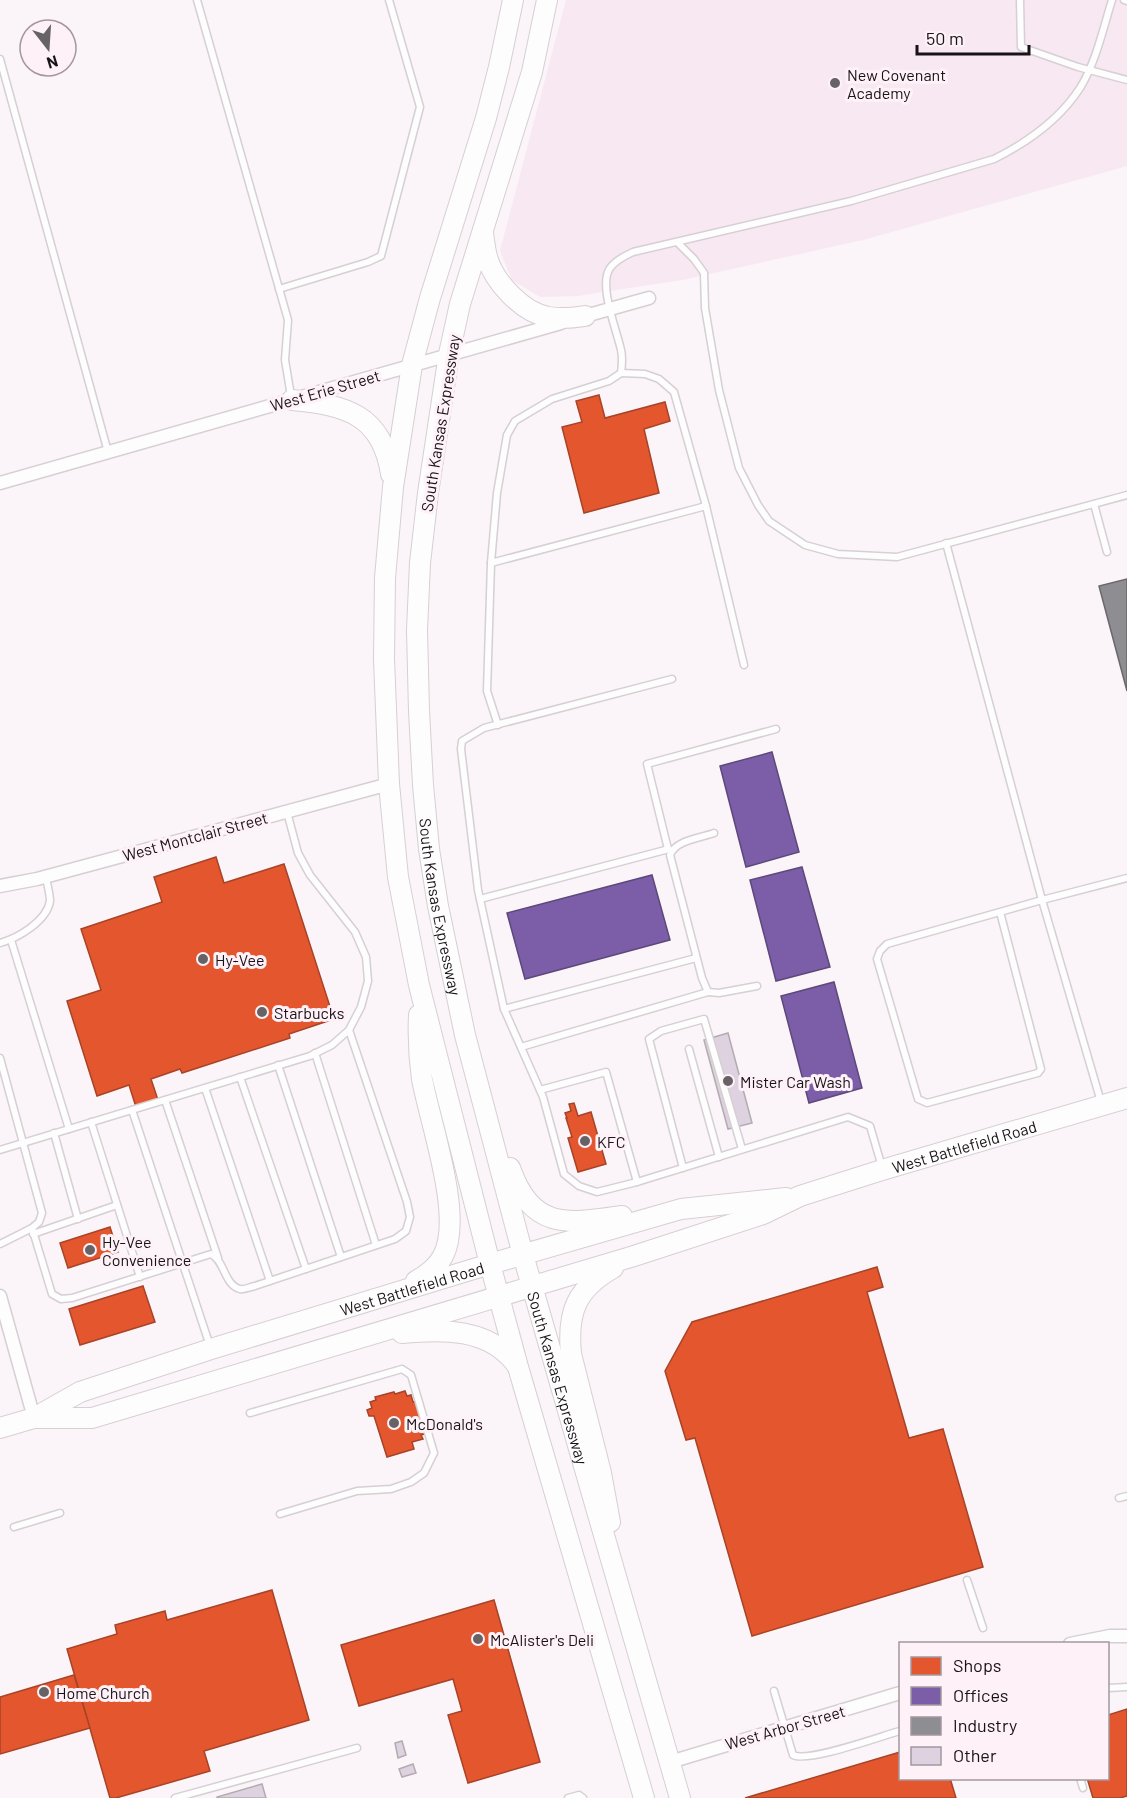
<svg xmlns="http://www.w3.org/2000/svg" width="1127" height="1798" font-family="Barlow,sans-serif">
	<rect width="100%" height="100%" fill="#fbf4f8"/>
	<!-- built -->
	<path fill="#f7e8f1" d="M566,0H1127V166L863,240L682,280L577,296L540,297L512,280L500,251Z"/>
	<!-- shops -->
	<g fill="#e4572e" stroke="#a74327" stroke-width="1.5">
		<path d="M599,395L605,418L665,402L670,421L644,429L659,493L584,513L562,427L582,422L576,401Z"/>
		<path d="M216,857L224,883L284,864L334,1019L289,1034L290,1038L182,1073L180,1069L151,1079L158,1100L136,1107L129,1085L97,1096L67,1001L101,990L81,929L162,902L154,877Z"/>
		<path d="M574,1103L578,1116L591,1112L606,1164L578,1172L568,1138L572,1137L566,1118H567L565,1113L571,1111L569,1104Z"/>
		<path d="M110,1227L118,1252L68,1268L60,1243Z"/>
		<path d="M877,1267L883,1287L867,1292L909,1438L943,1429L983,1567L752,1636L695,1438L686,1440L665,1371L692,1322Z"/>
		<path d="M143,1286L155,1322L80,1345L69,1309Z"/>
		<path d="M405,1391L407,1396L411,1395L413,1402L416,1401L425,1434L421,1435L423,1439L412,1442L414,1449L387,1457L374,1416H369L367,1410L372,1408L370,1402L376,1400L375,1397L394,1392L395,1394Z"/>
		<path d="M272,1590L309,1720L204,1751L210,1771L116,1798H110L67,1649L117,1634L115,1625L165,1611L167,1620Z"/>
		<path d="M494,1600L540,1762L468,1783L448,1715L462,1711L453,1679L359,1706L341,1645Z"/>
		<path d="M74,1675L90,1728L0,1754V1697Z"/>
		<path d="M1127,1709V1796L1120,1798H1093L1087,1778H1108V1715Z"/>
		<path d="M900,1752V1778H950L956,1798H745Z"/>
	</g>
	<!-- offices -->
	<g fill="#7b5ea7" stroke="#5d487c" stroke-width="1.5">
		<path d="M772,752L799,852L746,867L720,766Z"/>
		<path d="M802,867L830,967L776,981L750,880Z"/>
		<path d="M652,875L670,940L525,979L507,913Z"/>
		<path d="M834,982L862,1088L809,1103L781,996Z"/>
	</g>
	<!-- industry -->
	<path fill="#8d8d92" stroke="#6a686d" stroke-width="1.5" d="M1127,579V691L1099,586Z"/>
	<!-- building -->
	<g fill="#ded2e0" stroke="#b1acb0" stroke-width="1.5">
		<path d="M728,1033L752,1123L728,1129L704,1040Z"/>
		<path d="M402,1741L406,1755L398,1758L395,1743Z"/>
		<path d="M413,1764L416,1773L402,1777L399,1769Z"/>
		<path d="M262,1784L266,1798H217V1797Z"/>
	</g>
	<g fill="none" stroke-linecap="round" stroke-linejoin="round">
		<!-- service casing -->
		<g stroke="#d6cfd3" stroke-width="9">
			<g id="service">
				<path d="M197,0L288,320L285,360L291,396"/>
				<path d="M1020,0L1021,47L1078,67L1127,80"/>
				<path d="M1124,0L1127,1"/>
				<path d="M0,59L108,452"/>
				<path d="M677,242L694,259L704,273L705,308L719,390L739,468L758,505L769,521L805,545L838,554L897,557L1127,495"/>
				<path d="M279,289L368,262L381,256L420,107L389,0"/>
				<path d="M621,373L645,374L659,379L674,392L706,506"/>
				<path d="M1094,504L1107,552"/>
				<path d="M946,543L1042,900L887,944L880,951L877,959L918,1099L927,1103L1038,1073L1041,1069L1000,912"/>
				<path d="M491,563L497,493L507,435L515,421L552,399L609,381L621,373C622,365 623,358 621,350C617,331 598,285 610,268C616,260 624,256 633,252L851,201L994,159C1026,143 1060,119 1080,88C1096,62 1103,29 1112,0"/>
				<path d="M672,679L484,728L462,741L461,749L478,890L504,1009L543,1097L564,1174L579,1186L597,1192L637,1182L848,1117L870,1126L882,1167"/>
				<path d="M498,725L487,691L491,563L691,510L706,506L744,665"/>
				<path d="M714,833C700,838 676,840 670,855L702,978L708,992L719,993L757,986"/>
				<path d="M668,849L647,764L776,729"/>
				<path d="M480,899L669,849"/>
				<path d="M11,940L69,1129"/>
				<path d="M0,943C18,938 47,921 50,901C50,894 47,884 46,877"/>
				<path d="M504,1009L696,958"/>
				<path d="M521,1047L708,992"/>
				<path d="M689,1049L719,1157"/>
				<path d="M315,1053L376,1245"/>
				<path d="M0,1058L42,1213L39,1222L32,1228L0,1244"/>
				<path d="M278,1065L341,1257"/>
				<path d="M240,1077L306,1269"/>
				<path d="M205,1088L270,1281"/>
				<path d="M540,1090L606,1072L637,1182"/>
				<path d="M165,1100L218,1258"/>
				<path d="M1101,1102L1042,900L1127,878"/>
				<path d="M132,1110L210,1346"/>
				<path d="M91,1122L140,1277"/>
				<path d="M54,1133L78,1219"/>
				<path d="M0,1150L310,1056L332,1045L349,1030L361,1007L368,981L366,957L355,932L310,875L298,853L287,812"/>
				<path d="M683,1168L649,1039L661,1031L704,1019L742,1149"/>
				<path d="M32,1228L52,1294L61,1299L72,1298L211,1254C225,1261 224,1285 240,1289C244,1290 250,1287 255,1286L395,1239L406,1231L410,1217L407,1202L349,1030"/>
				<path d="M33,1234L117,1205"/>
				<path d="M250,1413L402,1369L411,1375L434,1453L424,1473L411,1482L391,1489L357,1491L280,1514"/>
				<path d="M1119,1498L1127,1496"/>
				<path d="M14,1527L60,1513"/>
				<path d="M967,1580L983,1628"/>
				<path d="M1108,1688L1127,1687"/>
				<path d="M774,1691L793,1755C808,1763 881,1736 900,1731"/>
				<path d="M1080,1778L1083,1788"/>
				<path d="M175,1798L357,1748"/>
				<path d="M568,1798L579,1795L583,1798"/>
			</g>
		</g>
		<!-- minor casing -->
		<g stroke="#d6cfd3" stroke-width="15">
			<g id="minor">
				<path d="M578,318L649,298"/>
				<path d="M0,483L561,323"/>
				<path d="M0,886L37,879L389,784"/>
				<path d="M0,1296L34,1418"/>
				<path d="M1070,1644L1110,1636H1127"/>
				<path d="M670,1762L900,1693"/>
			</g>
		</g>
		<!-- primary casing -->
		<g stroke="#d6cfd3" stroke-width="22">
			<g id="primary">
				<path d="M513,0L499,67L486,118L430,298L412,365L393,487L385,578L384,659L389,784L398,877L419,985L490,1264L518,1367L644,1798"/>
				<path id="s1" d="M547,0L532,72L460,304L449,354L428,493L420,563L417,630L419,711L423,785L429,849L438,906L465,1035L523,1255L680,1798"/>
				<path d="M483,233C484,241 485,249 487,257C494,282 522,312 548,317C561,319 573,318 585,316"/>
				<path d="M292,400C345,405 382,414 391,474"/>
				<path d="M510,1168C532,1230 566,1224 622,1216"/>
				<path d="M416,1281C427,1275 437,1268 443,1256C464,1217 430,1123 422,1079C419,1058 418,1036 419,1015"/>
				<path d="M402,1333C442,1329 489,1328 516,1364"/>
				<path id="s2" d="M34,1418H92L634,1256L763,1214L800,1196L882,1170L1127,1098"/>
				<path id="s3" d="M0,1428L34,1418L80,1392L211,1349L490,1264L681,1209L786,1198"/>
				<path d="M610,1522L601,1473L571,1354C567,1312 576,1289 613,1268"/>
			</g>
		</g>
		<!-- service -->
		<use href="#service" stroke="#fefdfe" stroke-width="6"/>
		<!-- minor -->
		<use href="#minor" stroke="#fefdfe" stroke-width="12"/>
		<!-- primary -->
		<use href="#primary" stroke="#fefdfe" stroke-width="20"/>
	</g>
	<!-- markers -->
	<g fill="#676265" stroke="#fef1f8" stroke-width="2">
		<circle cx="835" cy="83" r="6"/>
		<circle cx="203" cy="959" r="6"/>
		<circle cx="262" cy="1012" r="6"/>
		<circle cx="728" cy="1081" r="6"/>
		<circle cx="585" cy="1141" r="6"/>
		<circle cx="90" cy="1250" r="6"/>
		<circle cx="394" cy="1423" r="6"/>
		<circle cx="478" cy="1639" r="6"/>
		<circle cx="44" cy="1692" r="6"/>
	</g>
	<g text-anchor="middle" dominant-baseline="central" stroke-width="6" stroke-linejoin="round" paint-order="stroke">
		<!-- poi labels -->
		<g font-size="16" fill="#181316" stroke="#fef1f8" text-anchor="start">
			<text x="847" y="74">New Covenant<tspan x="847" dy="18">Academy</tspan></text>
			<text x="215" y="959">Hy-Vee</text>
			<text x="274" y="1012">Starbucks</text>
			<text x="740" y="1081">Mister Car Wash</text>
			<text x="597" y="1141">KFC</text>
			<text x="102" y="1241">Hy-Vee<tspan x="102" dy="18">Convenience</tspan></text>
			<text x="406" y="1423">McDonald's</text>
			<text x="490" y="1639">McAlister's Deli</text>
			<text x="56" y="1692">Home Church</text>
		</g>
		<!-- street labels -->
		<g font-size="16" fill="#181316" stroke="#fef1f8">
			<text transform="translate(325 390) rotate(-16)">West Erie Street</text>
			<text transform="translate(440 423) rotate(-81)">South Kansas Expressway</text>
			<text transform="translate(195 836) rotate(-15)">West Montclair Street</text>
			<text stroke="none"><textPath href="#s1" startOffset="924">South Kansas Expressway</textPath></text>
			<text stroke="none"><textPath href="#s2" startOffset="972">West Battlefield Road</textPath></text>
			<text stroke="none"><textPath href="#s3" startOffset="436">West Battlefield Road</textPath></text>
			<text stroke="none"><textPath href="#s1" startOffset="1410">South Kansas Expressway</textPath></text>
			<text transform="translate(785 1727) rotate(-16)">West Arbor Street</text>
		</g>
	</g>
	<!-- legend -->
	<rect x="899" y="1642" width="210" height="138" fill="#fef1f8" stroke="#a2989e" stroke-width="1.5"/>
	<rect x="911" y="1657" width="30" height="18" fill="#e4572e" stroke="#a2989e" stroke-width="1.5"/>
	<text x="953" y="1672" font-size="18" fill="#181316">Shops</text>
	<rect x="911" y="1687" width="30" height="18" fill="#7b5ea7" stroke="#a2989e" stroke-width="1.5"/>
	<text x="953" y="1702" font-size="18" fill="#181316">Offices</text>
	<rect x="911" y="1717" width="30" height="18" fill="#8d8d92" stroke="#a2989e" stroke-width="1.5"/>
	<text x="953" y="1732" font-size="18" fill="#181316">Industry</text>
	<rect x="911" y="1747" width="30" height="18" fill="#ded2e0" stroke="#a2989e" stroke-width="1.5"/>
	<text x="953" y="1762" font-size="18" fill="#181316">Other</text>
	<!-- north arrow -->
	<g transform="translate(48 48) rotate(163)"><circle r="28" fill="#fef1f8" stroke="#a2989e" stroke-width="1.5"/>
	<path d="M0-4.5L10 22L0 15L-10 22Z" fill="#676265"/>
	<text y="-9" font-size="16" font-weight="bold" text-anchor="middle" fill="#181316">N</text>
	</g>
	<!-- scale -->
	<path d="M917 45v9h112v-9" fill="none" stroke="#181316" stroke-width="3"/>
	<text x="926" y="45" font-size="18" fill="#181316" stroke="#fef1f8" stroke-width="4.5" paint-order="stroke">50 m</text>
</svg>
